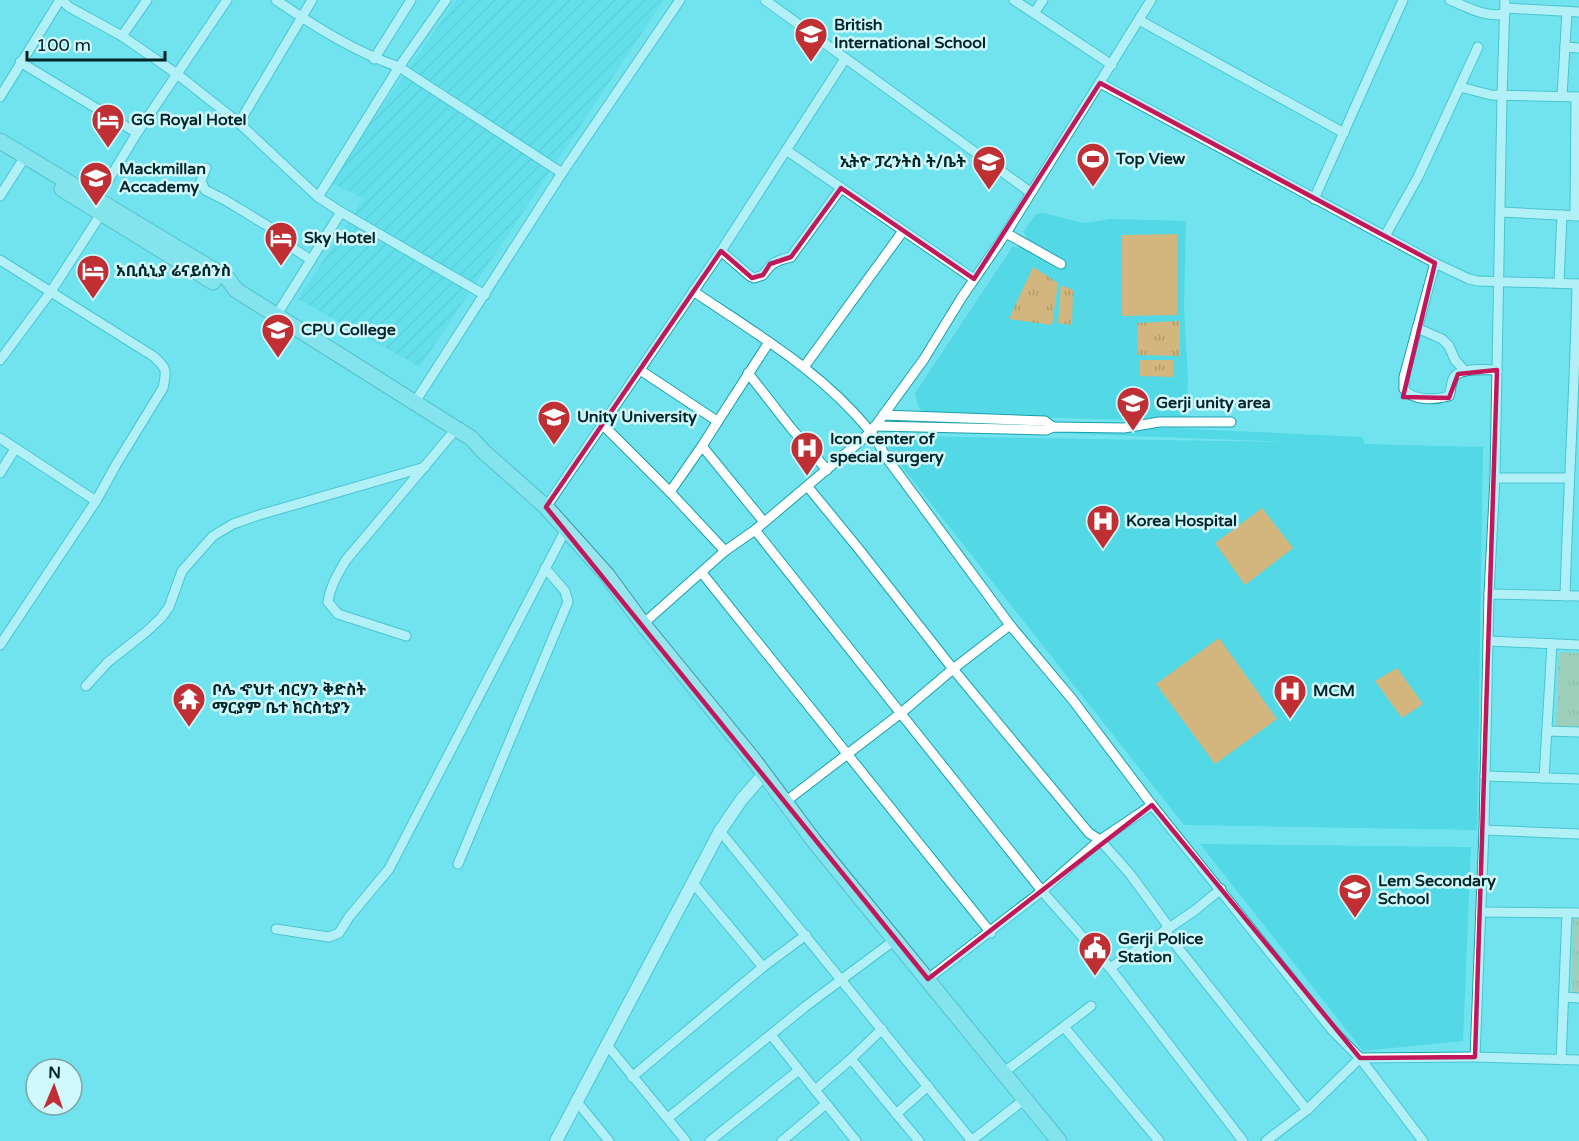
<svg xmlns="http://www.w3.org/2000/svg" width="1579" height="1141" font-family="'Varela Round','Noto Sans Ethiopic',sans-serif">
	<defs>
		<pattern id="industrial-furrows" width="10" height="10" patternUnits="userSpaceOnUse" patternTransform="scale(1.5)"><rect width="10" height="10" fill="#53d8e6"/><path d="M-1 1l2-2M0 10L10 0M9 11l2-2" fill="none" stroke="#47b9c5"/></pattern>
		<pattern id="grass-tufts" width="24" height="20" patternUnits="userSpaceOnUse" patternTransform="scale(1.5)"><rect width="24" height="20" fill="#d2b67d"/><path d="M3 7l-1-3M5 7V3M7 7l1-3M15 17l-1-3M17 17v-4M19 17l1-3" fill="none" stroke="#b29c6c"/></pattern>
	</defs>
	<rect width="100%" height="100%" fill="#71e3ef"/>
	<!-- built -->
	<g fill="#53d8e6">
		<path d="M1043,213L1083,223L1112,219L1186,221L1184,306L1188,378L1187,418L1132,420L1091,419L930,413L919,409L915,393L1013,246L1018,248L1023,246L1027,239L1026,235L1023,232L1036,214Z"/>
		<path d="M883,415L1363,437L1364,444L1483,447L1477,830L1184,825L888,449L897,436L1289,442L875,426Z"/>
		<path d="M1200,844L1471,847L1463,1041L1363,1051Z"/>
	</g>
	<!-- industrial -->
	<path fill="url(#industrial-furrows)" d="M456,0H664L420,367L298,299L364,198L330,183Z"/>
	<!-- grass -->
	<g fill="url(#grass-tufts)">
		<path d="M1033,267L1058,283L1052,325L1009,319Z"/>
		<path d="M1061,285L1073,290L1072,325L1058,323Z"/>
		<path d="M1180,321V356L1138,355L1137,323Z"/>
		<path d="M1140,360H1173L1174,377L1140,376Z"/>
		<path d="M1559,652L1579,653V727L1556,726Z"/>
		<path d="M1573,916H1579V995H1572Z"/>
	</g>
	<!-- pitch -->
	<g fill="#d2b67d">
		<path d="M1177,234V315L1122,316V235Z"/>
		<path d="M1262,508L1293,548L1245,585L1215,543Z"/>
		<path d="M1219,638L1277,719L1215,764L1156,684Z"/>
		<path d="M1397,668L1423,704L1402,718L1375,681Z"/>
	</g>
	<g fill="none" stroke-linecap="round" stroke-linejoin="round">
		<!-- minor casing -->
		<g stroke="#1aa0ab" stroke-width="11">
			<g id="minor">
				<path d="M62,0L69,7L122,36L177,74L239,123L318,197L341,212L485,295"/>
				<path d="M276,0C314,26 355,52 399,67L562,173"/>
				<path d="M765,0L1030,192"/>
				<path d="M1014,0L1112,65"/>
				<path d="M1450,0C1467,7 1486,18 1505,14"/>
				<path d="M1505,0L1502,96L1495,478L1489,594L1484,830L1579,834"/>
				<path d="M1505,8L1579,12"/>
				<path d="M1034,13L1043,0"/>
				<path d="M1139,20L1344,133"/>
				<path d="M122,36L147,0"/>
				<path d="M1565,47L1579,48"/>
				<path d="M374,59L411,0"/>
				<path d="M20,62L137,133"/>
				<path d="M1100,83L1435,263L1469,279L1478,281L1579,284"/>
				<path d="M1460,87L1491,95L1579,97"/>
				<path d="M1562,96L1567,12"/>
				<path d="M0,97L60,0"/>
				<path d="M239,123L312,0"/>
				<path d="M786,150L974,279"/>
				<path d="M206,168L201,181L205,190L225,200L271,228L282,241L311,260"/>
				<path d="M0,196L21,163"/>
				<path d="M318,197L399,67L446,0"/>
				<path d="M97,199L137,133L227,0"/>
				<path d="M1314,199L1403,0"/>
				<path d="M1501,212L1579,216"/>
				<path d="M1575,216L1576,97"/>
				<path d="M1006,233L1061,264"/>
				<path d="M1385,236L1418,177L1478,47"/>
				<path d="M721,251L750,276L754,278L763,275C771,263 777,260 791,257L841,188"/>
				<path d="M0,260L153,356C167,368 167,370 163,388L117,463L96,501L0,645"/>
				<path d="M1435,263L1404,377V389C1412,401 1436,400 1449,396C1451,390 1451,382 1454,377C1461,367 1486,370 1497,370"/>
				<path d="M1559,282L1562,215"/>
				<path d="M693,291C755,333 821,371 869,430C876,438 881,448 886,457L1010,625L1072,699L1152,805L1332,1030L1360,1058L1423,1141"/>
				<path d="M276,316L341,212"/>
				<path d="M1417,328L1442,339L1449,346L1455,360L1465,371"/>
				<path d="M0,360L50,293L101,214"/>
				<path d="M804,367L903,231"/>
				<path d="M640,370L717,421"/>
				<path d="M748,373L791,428L827,470"/>
				<path d="M415,402L562,173L680,0"/>
				<path d="M883,415L1045,421L1053,427"/>
				<path d="M602,424L670,492L725,551"/>
				<path d="M875,426L1046,430L1053,427L1124,428L1159,422H1231"/>
				<path d="M0,438L96,501"/>
				<path d="M702,446L764,522"/>
				<path d="M0,473L15,449"/>
				<path d="M1495,478H1569"/>
				<path d="M808,487L858,548L953,669L1089,833L1100,840L1130,874L1166,923L1168,935L1307,1110"/>
				<path d="M670,492L702,446L769,342"/>
				<path d="M546,507L721,251L845,59"/>
				<path d="M755,530L1042,891L1110,968L1243,1141"/>
				<path d="M702,573L991,933"/>
				<path d="M1489,594L1579,596"/>
				<path d="M1565,596C1568,492 1575,388 1577,284"/>
				<path d="M643,624L725,551L755,530L871,432L924,359L962,297L1006,233L1151,0"/>
				<path d="M406,636L338,614L328,602C330,586 338,574 346,560L456,429"/>
				<path d="M1488,641L1579,645"/>
				<path d="M86,686L108,662L146,632L161,618L169,607L182,571L213,536L233,524L259,515L425,467"/>
				<path d="M1547,731L1579,732"/>
				<path d="M1485,776L1579,779"/>
				<path d="M1544,778L1552,644"/>
				<path d="M785,802L901,713L953,669L1010,625"/>
				<path d="M1484,830L1475,1057L1579,1060"/>
				<path d="M720,831L972,1141"/>
				<path d="M458,864L568,602L565,591L545,568"/>
				<path d="M693,883L763,967"/>
				<path d="M1481,912L1579,913"/>
				<path d="M276,929L329,937L339,933L349,917L389,869L566,529"/>
				<path d="M1110,968L1194,911L1221,889"/>
				<path d="M928,979L1042,891L1100,840L1152,805"/>
				<path d="M1564,997L1579,998"/>
				<path d="M1064,1027L1159,1141"/>
				<path d="M771,1035L856,1141"/>
				<path d="M607,1045L686,1141"/>
				<path d="M851,1059L919,1141"/>
				<path d="M1561,1060L1567,913"/>
				<path d="M1003,1073L1091,1006"/>
				<path d="M632,1077L763,967L806,935"/>
				<path d="M815,1090L851,1059L882,1029"/>
				<path d="M578,1103L609,1141"/>
				<path d="M896,1114L928,1086"/>
				<path d="M668,1118L806,1006L896,939"/>
				<path d="M710,1141L799,1070"/>
				<path d="M782,1141L826,1104"/>
				<path d="M971,1141L1025,1099"/>
				<path d="M1266,1141L1307,1110L1360,1058L1475,1057"/>
			</g>
		</g>
		<!-- tertiary casing -->
		<g stroke="#1aa0ab" stroke-width="14">
			<path id="tertiary" d="M556,1141L720,831L742,799L763,775"/>
		</g>
		<!-- primary casing -->
		<g stroke="#3797a0" stroke-width="17">
			<g id="primary">
				<path d="M0,141L212,269L228,279L236,290L471,438L483,451L546,507L607,575L643,624L753,759L814,841L1059,1141"/>
				<path d="M62,189L213,282"/>
			</g>
		</g>
		<!-- minor -->
		<use href="#minor" stroke="#fff" stroke-width="9"/>
		<!-- tertiary -->
		<use href="#tertiary" stroke="#fff" stroke-width="12"/>
		<!-- primary -->
		<use href="#primary" stroke="#99e5ed" stroke-width="15"/>
	</g>
	<!-- marked area -->
	<path d="M0 0H1579V1141H0ZM1100,83L1435,263L1403,397L1449,398L1458,374L1497,370L1475,1057L1360,1058L1152,805L928,979L546,507L721,251L752,278L763,275L770,264L791,257L841,188L974,279Z" fill="#71e3ef" fill-opacity=".55" fill-rule="evenodd"/>
	<path fill="none" stroke="#c2185b" stroke-width="4.5" stroke-linejoin="round" d="M1100,83L1435,263L1403,397L1449,398L1458,374L1497,370L1475,1057L1360,1058L1152,805L928,979L546,507L721,251L752,278L763,275L770,264L791,257L841,188L974,279Z"/>
	<!-- icons -->
	<defs>
		<g id="school-pin" transform="scale(1.725)"><path d="M0 17L-7.5 6A9.5 9.5 0 1 1 7.5 6Z" fill="#bf2f33" stroke="#d0f9fd"/><path d="M0-5L7-2L0 1L-7-2ZM-4 1L0 2.5L4 1V4Q0 6-4 4Z" fill="#fff"/></g>
		<g id="hotel-pin" transform="scale(1.725)"><path d="M0 17L-7.5 6A9.5 9.5 0 1 1 7.5 6Z" fill="#bf2f33" stroke="#d0f9fd"/><path d="M-6-4.5h1.5V1H6V5H4.5V3h-9V5H-6ZM-4 0a1.8 1.8 0 1 1 3.6 0ZM.5 0V-2.5h3Q6-2.5 6 0Z" fill="#fff"/></g>
		<g id="stadium-pin" transform="scale(1.725)"><path d="M0 17L-7.5 6A9.5 9.5 0 1 1 7.5 6Z" fill="#bf2f33" stroke="#d0f9fd"/><path d="M0-5a6.5 5 0 1 0 0 10a6.5 5 0 1 0 0-10ZM-3.5-1.8h7v3.6h-7Z" fill="#fff"/></g>
		<g id="hospital-pin" transform="scale(1.725)"><path d="M0 17L-7.5 6A9.5 9.5 0 1 1 7.5 6Z" fill="#bf2f33" stroke="#d0f9fd"/><path d="M-5-5h3v3.5h4V-5h3V5h-3V1.5h-4V5h-3Z" fill="#fff"/></g>
		<g id="temple-pin" transform="scale(1.725)"><path d="M0 17L-7.5 6A9.5 9.5 0 1 1 7.5 6Z" fill="#bf2f33" stroke="#d0f9fd"/><path d="M0-6L5-2H3V0L6.5 2.5H4V6H1.5V3h-3V6H-4V2.5H-6.5L-3 0V-2H-5Z" fill="#fff"/></g>
		<g id="civic-pin" transform="scale(1.725)"><path d="M0 17L-7.5 6A9.5 9.5 0 1 1 7.5 6Z" fill="#bf2f33" stroke="#d0f9fd"/><path d="M-.6-6.5H3V-4.5H.6V-3L4-1V1h2V6H-6V1h2V-1L-.6-3ZM-1.2 2.5V6h2.4V2.5Z" fill="#fff"/></g>
	</defs>
	<g fill-rule="evenodd">
		<use href="#school-pin" x="811" y="34"/>
		<use href="#hotel-pin" x="108" y="120"/>
		<use href="#stadium-pin" x="1093" y="159"/>
		<use href="#school-pin" x="989" y="162"/>
		<use href="#school-pin" x="96" y="178"/>
		<use href="#hotel-pin" x="281" y="238"/>
		<use href="#hotel-pin" x="93" y="271"/>
		<use href="#school-pin" x="278" y="330"/>
		<use href="#school-pin" x="1133" y="403"/>
		<use href="#school-pin" x="554" y="417"/>
		<use href="#hospital-pin" x="807" y="448"/>
		<use href="#hospital-pin" x="1103" y="521"/>
		<use href="#hospital-pin" x="1290" y="691"/>
		<use href="#temple-pin" x="189" y="699"/>
		<use href="#school-pin" x="1355" y="890"/>
		<use href="#civic-pin" x="1095" y="948"/>
	</g>
	<g text-anchor="middle" dominant-baseline="central" stroke-width="5" stroke-linejoin="round" paint-order="stroke">
		<!-- poi labels -->
		<g font-size="16" font-weight="bold" fill="#002528" stroke="#d0f9fd" text-anchor="start">
			<text x="834" y="25">British<tspan x="834" dy="18">International School</tspan></text>
			<text x="131" y="120">GG Royal Hotel</text>
			<text x="1116" y="159">Top View</text>
			<text x="966" y="162" text-anchor="end">ኢትዮ ፓረንትስ ት/ቤት</text>
			<text x="119" y="169">Mackmillan<tspan x="119" dy="18">Accademy</tspan></text>
			<text x="304" y="238">Sky Hotel</text>
			<text x="116" y="271">አቢሲኒያ ሬናይሰንስ</text>
			<text x="301" y="330">CPU College</text>
			<text x="1156" y="403">Gerji unity area</text>
			<text x="577" y="417">Unity University</text>
			<text x="830" y="439">Icon center of<tspan x="830" dy="18">special surgery</tspan></text>
			<text x="1126" y="521">Korea Hospital</text>
			<text x="212" y="690">ቦሌ ኆህተ ብርሃን ቅድስት<tspan x="212" dy="18">ማርያም ቤተ ክርስቲያን</tspan></text>
			<text x="1313" y="691">MCM</text>
			<text x="1378" y="881">Lem Secondary<tspan x="1378" dy="18">School</tspan></text>
			<text x="1118" y="939">Gerji Police<tspan x="1118" dy="18">Station</tspan></text>
		</g>
	</g>
	<!-- north arrow -->
	<g transform="translate(54 1087) rotate(2)"><circle r="28" fill="#d0f9fd" stroke="#7da4a8" stroke-width="1.5"/>
	<path d="M0-4.5L10 22L0 15L-10 22Z" fill="#bf2f33"/>
	<text y="-9" font-size="16" font-weight="bold" text-anchor="middle" fill="#002528">N</text>
	</g>
	<!-- scale -->
	<path d="M27 51v9h138v-9" fill="none" stroke="#002528" stroke-width="3"/>
	<text x="36" y="51" font-size="18" fill="#002528" stroke="#d0f9fd" stroke-width="4.5" paint-order="stroke">100 m</text>
</svg>
